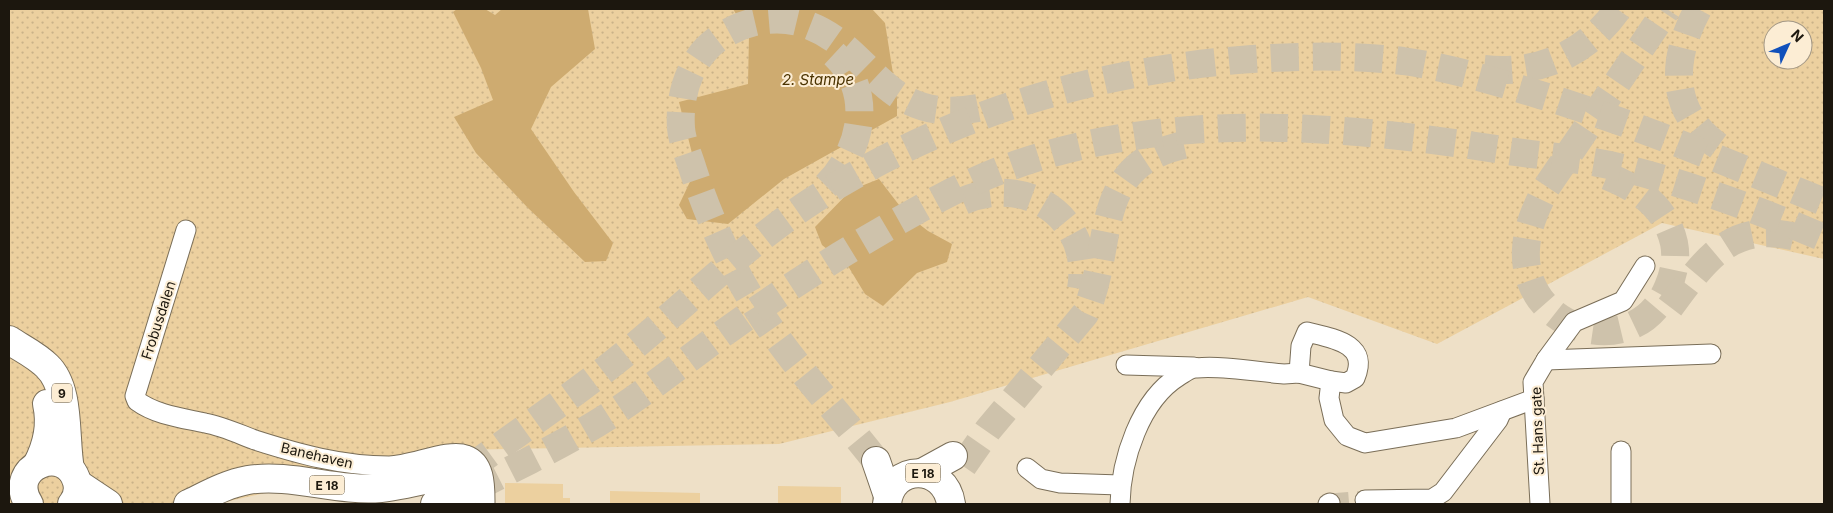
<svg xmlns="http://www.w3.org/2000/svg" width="1833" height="513" font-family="Inter,sans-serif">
	<defs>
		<pattern id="park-dots" width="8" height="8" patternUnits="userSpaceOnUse" patternTransform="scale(1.25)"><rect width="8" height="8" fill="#ecd09f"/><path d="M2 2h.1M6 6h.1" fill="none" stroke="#cab288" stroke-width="1.8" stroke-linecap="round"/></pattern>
	</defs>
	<rect width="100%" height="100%" fill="#eee0c7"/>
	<!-- grass -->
	<g fill="#ecd09f">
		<path d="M505,483L563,484V498H570V504H505Z"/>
		<path d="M778,486L841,487V504H778Z"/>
		<path d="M610,491L700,493V504H610Z"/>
	</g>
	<!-- park -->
	<path fill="url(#park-dots)" fill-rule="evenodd" d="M9,9H1824V259L1662,223L1437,344L1308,297L950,402L779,444L454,450L216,504H9ZM1773,30H1803V60H1773Z"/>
	<!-- water -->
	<g fill="#ceab70">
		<path d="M457,9H485L495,15L502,9H588L595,49L551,87L531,129L574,192L613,243L606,261L585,262L528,208L476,153L454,117L493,100L481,68L453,12Z"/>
		<path d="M733,9H872L885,23L897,99V116L784,179L728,224L687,219L679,205L696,169L679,102L748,84L749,35Z"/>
		<path d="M879,179L906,214L928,231L952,244L947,262L917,273L883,306L865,294L848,266L822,245L815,227L851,190Z"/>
	</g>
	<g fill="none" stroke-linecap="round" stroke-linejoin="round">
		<!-- minor-tunnel -->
		<path stroke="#cec2ab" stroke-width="19" stroke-dasharray="19 9" stroke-linecap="butt" d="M1330,503L1365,500"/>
		<!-- highway-tunnel -->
		<g stroke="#cec2ab" stroke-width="28" stroke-dasharray="28 14" stroke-linecap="butt">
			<path d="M1698,9C1668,65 1670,119 1729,153"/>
			<path d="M1484,69C1539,75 1586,54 1618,9"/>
			<path d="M1607,176C1639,189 1666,207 1674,243C1677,258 1674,273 1668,287C1636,365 1521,332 1526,249C1527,227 1536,208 1546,188L1667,9"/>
			<path d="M826,186C862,151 875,92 834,54"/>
			<path d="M963,201C1027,173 1093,219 1081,289"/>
			<path d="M1670,307C1706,259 1732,219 1800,238"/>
			<path d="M876,461C844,420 808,381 777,338C740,287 713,230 693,170C689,156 682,142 681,128C679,99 687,69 707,48C730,25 767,14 798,22C872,41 879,127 978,108"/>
			<path d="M963,466L988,430L1085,314C1117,241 1087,162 1193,143"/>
			<path d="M467,470C524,428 583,389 637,344C695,296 748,243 812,201C945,115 1095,70 1252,59C1302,56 1353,55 1403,61C1445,67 1487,79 1527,91C1629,121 1726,162 1824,202"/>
			<path d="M473,489C510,470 548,452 584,431C635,402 680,364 728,330C795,282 867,237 940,198C1113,105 1321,121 1508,151C1549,157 1590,159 1631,170C1697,187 1761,211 1824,238"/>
		</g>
		<!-- minor casing -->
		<g stroke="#7a6e58" stroke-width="21">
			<g id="minor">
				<path d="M186,230L135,396L137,401C156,415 182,418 205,423C222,426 239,434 255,440C299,454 342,466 389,466C411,466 449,448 466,455C486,462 485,487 485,504"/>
				<path d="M1546,360L1711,354"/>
				<path d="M1126,365L1194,367"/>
				<path d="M1299,373L1301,346L1307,332C1331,338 1370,343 1355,378L1346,383L1331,381"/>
				<path d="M1027,468L1041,479L1060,483L1120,485"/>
				<path d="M1365,500L1432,499L1443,492L1498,420L1502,411"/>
				<path d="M1120,504C1121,460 1140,400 1179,376C1184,373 1190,368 1196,368C1220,365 1259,372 1284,374L1299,373L1331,381L1329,398L1334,420L1347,436L1365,443L1456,428L1534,399"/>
				<path d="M1328,504L1330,503"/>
				<path d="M1540,504L1533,382L1546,360L1574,322L1623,301L1645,266"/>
				<path d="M1621,504V451"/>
			</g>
		</g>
		<!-- highway casing -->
		<g stroke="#7a6e58" stroke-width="30">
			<g id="highway">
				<path d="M9,340C21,348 36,355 47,366C71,389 64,437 70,469"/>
				<path d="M876,461L888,496"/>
				<path d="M37,465C47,446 52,426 47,404"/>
				<path d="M922,473L953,456"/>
				<path d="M78,484L108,504"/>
				<path d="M29,504C5,467 66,442 77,482C79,490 77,498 72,504"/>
				<path d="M188,504C207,495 226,484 248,480C291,473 337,492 381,488C410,485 439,476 467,470"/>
				<path d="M435,504L473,489"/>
				<path d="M887,504C891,463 945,463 951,504"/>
			</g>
		</g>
		<!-- minor -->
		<use href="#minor" stroke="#fff" stroke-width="19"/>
		<!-- highway -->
		<use href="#highway" stroke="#fff" stroke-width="28"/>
	</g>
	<g text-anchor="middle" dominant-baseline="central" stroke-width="4" stroke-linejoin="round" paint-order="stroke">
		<!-- shield labels -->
		<g fill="#fcedd4" stroke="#5f5749" stroke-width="1">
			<rect x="52" y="383.5" width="20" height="19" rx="4"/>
			<rect x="905.5" y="463.5" width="35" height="19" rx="4"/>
			<rect x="309.5" y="475.5" width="35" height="19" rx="4"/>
		</g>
		<g font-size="12" font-weight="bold" fill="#1c170e">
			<text x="62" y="393">9</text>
			<text x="923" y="473">E 18</text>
			<text x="327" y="485">E 18</text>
		</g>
		<!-- street labels -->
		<g font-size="14" fill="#1c170e" stroke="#fcedd4">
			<text transform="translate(158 320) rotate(-72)">Frobusdalen</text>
			<text transform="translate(1537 431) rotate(-92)">St. Hans gate</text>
			<text transform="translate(317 455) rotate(13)">Banehaven</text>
		</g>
		<!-- water labels -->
		<g font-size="15" font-style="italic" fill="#4b3300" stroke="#fcedd4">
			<text x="818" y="79">2. Stampe</text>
		</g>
	</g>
	<!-- border -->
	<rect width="1833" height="513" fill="none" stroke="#1c170e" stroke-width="20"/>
	<!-- north arrow -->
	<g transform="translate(1788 45) rotate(46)"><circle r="24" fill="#fcedd4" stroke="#a29785"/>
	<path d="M0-4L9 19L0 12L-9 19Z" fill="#1050bb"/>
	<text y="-8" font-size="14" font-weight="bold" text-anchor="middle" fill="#1c170e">N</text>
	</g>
</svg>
